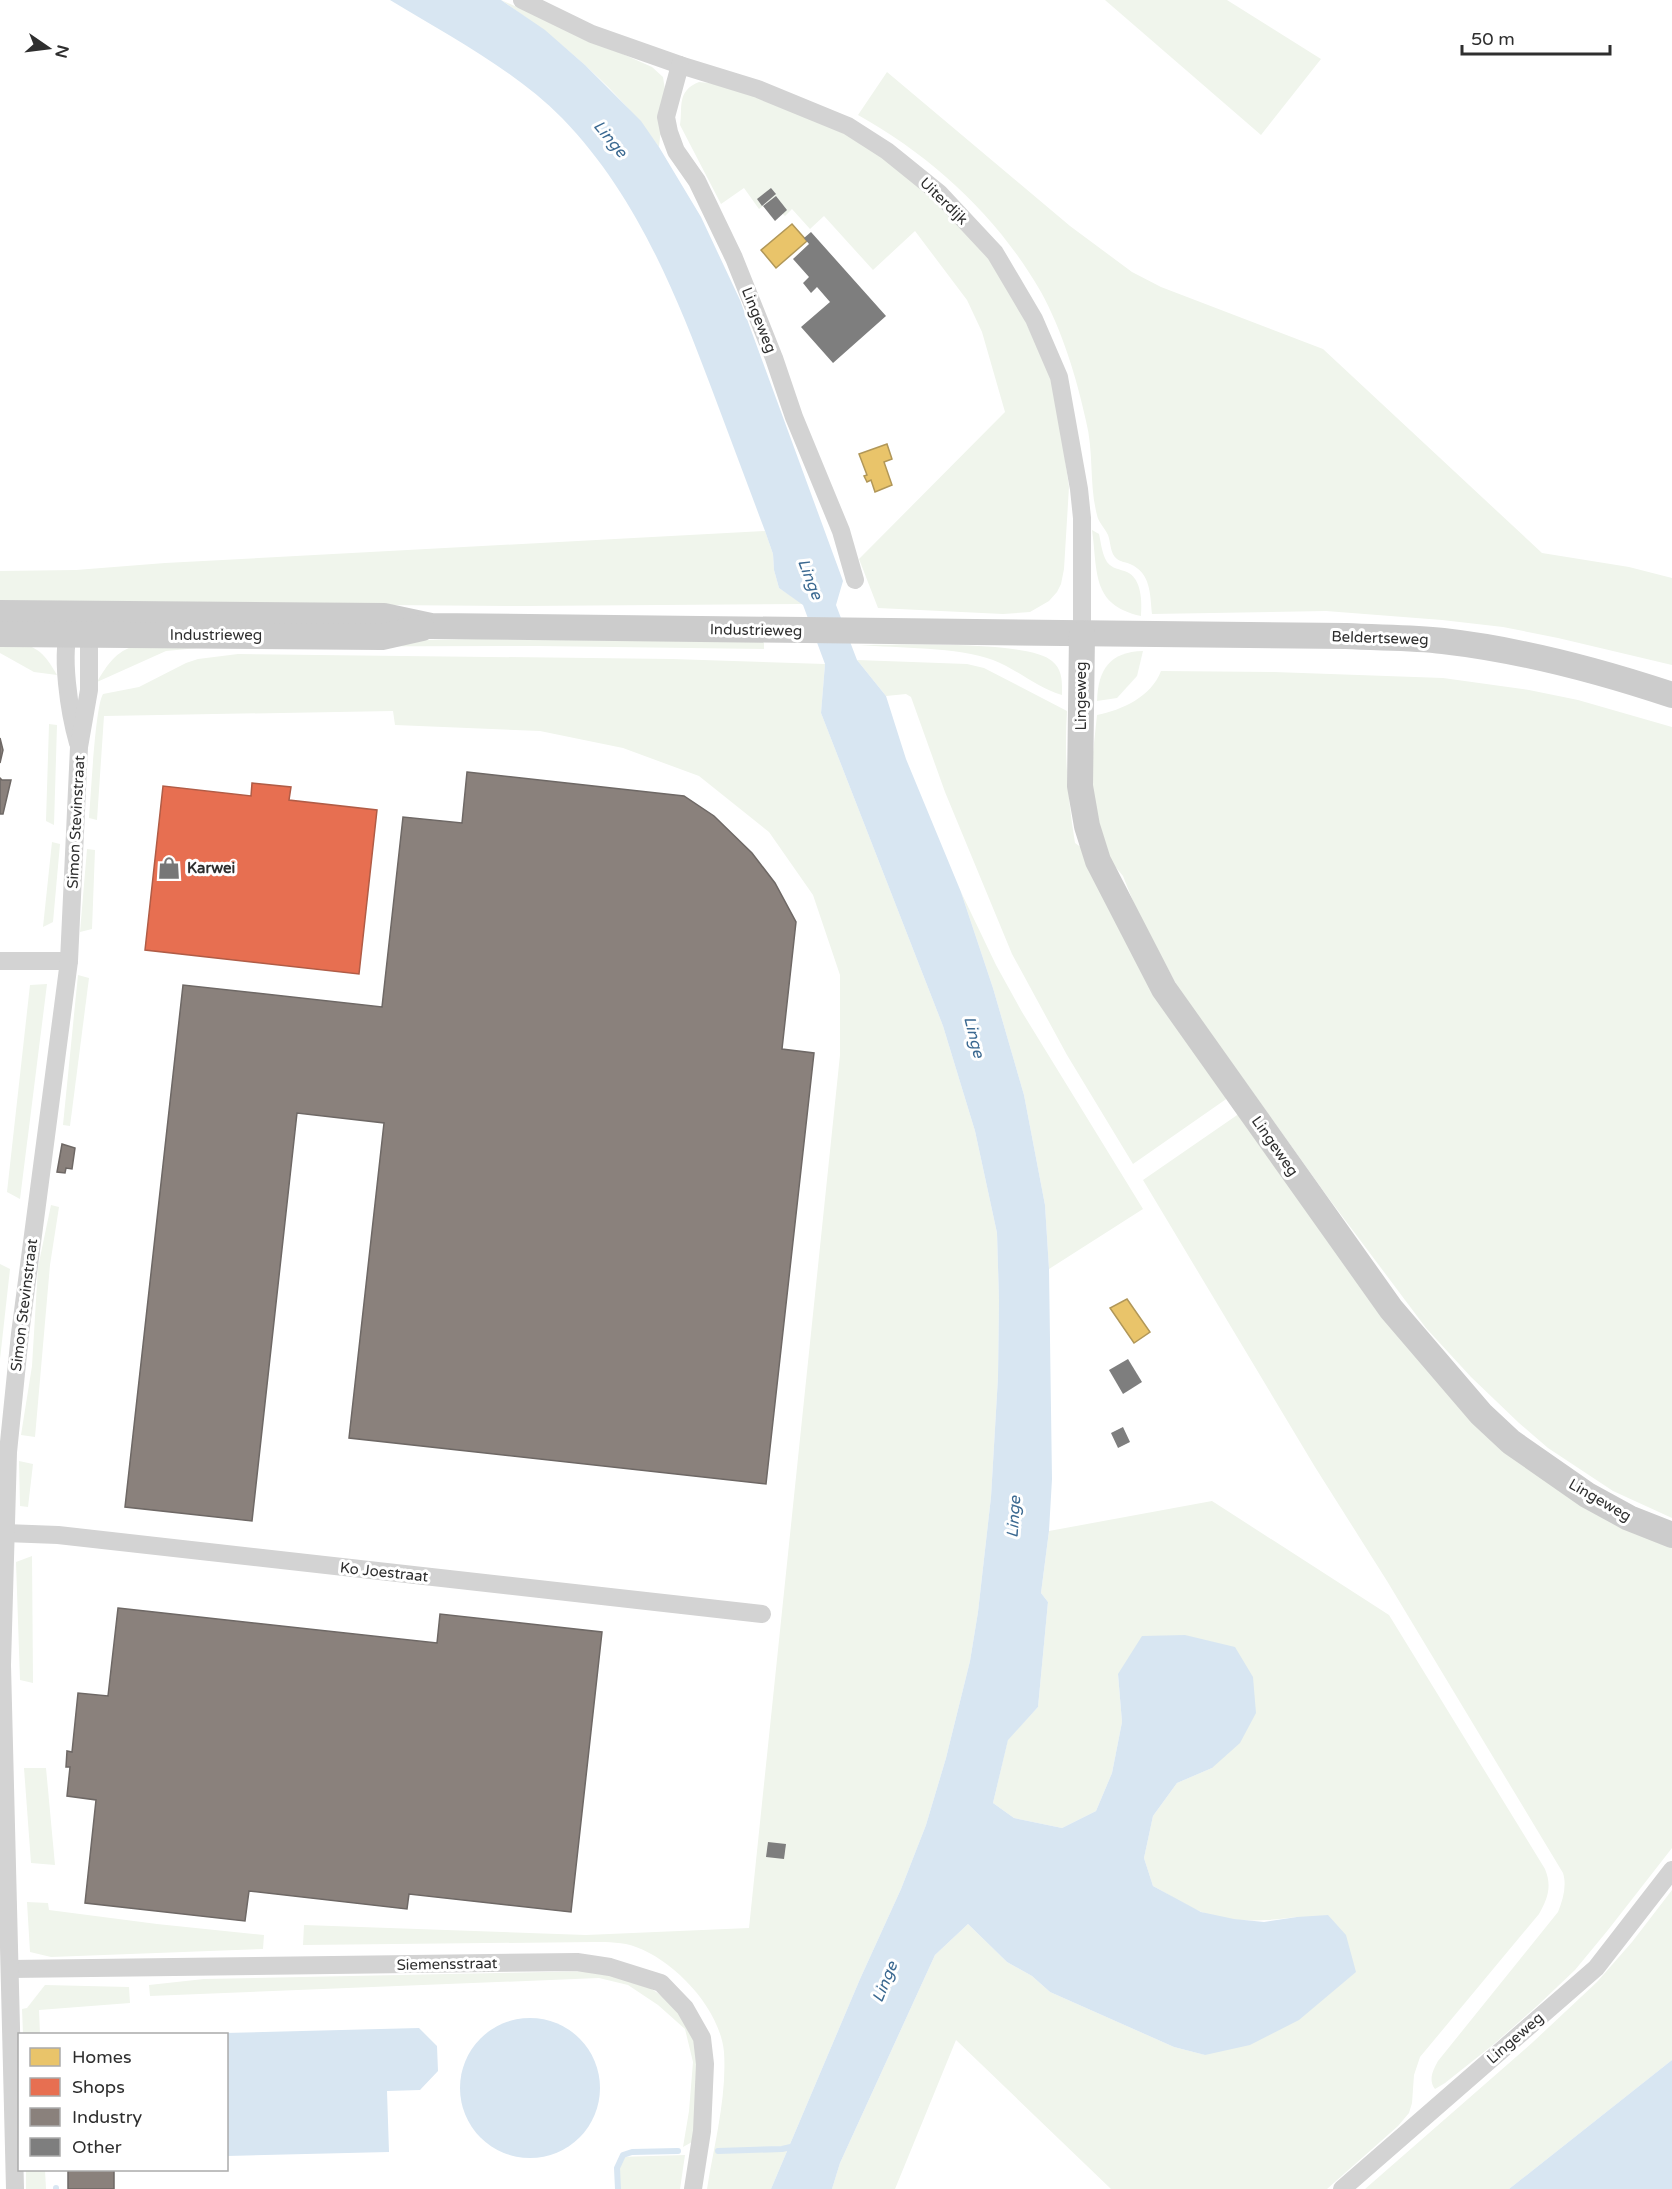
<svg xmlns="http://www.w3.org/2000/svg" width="1672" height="2189" font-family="'Varela Round',sans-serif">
	<rect width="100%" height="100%" fill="#fff"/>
	<!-- green -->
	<g fill="#f0f5ec">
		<path d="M501,0L652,67L663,77L665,90L659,147C617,88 560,40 501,0Z"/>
		<path d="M1105,0H1227L1321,59L1261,135Z"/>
		<path d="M887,72L1070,226L1132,272L1161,287L1323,349L1542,553L1629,567L1672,578V665L1558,638L1503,627L1442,620L1326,611L1152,614C1150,594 1151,573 1130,564C1125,562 1121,562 1117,559C1110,554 1111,543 1108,535C1105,528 1098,522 1097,515C1089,485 1094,452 1086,421C1077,379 1062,330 1041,292C998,217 933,157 858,115Z"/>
		<path d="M699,82L718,84L743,91L859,138L936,195L1006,280L1054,383L1069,487L1064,569L1061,584L1057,592L1049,601L1030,612L1003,614L878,608L859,559L1005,412L982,332L967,300L915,231L873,270L824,216L810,229L792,209L785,216L769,201L759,209L744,188L721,204L680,125C683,108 676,91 699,82Z"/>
		<path d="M1092,530L1099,534C1101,543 1102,554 1107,562C1112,569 1120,569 1127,572C1142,579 1142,602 1141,616C1091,605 1098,572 1092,530Z"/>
		<path d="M765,531L773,554L774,570L779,588L803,604L524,606L0,602V571L76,570L165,563Z"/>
		<path d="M478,639L764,642V649L537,646L209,647L166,651L97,682C107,665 116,651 135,646Z"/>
		<path d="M0,640C32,645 40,645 57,675L34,672L0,653Z"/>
		<path d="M859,645C895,645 1030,640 1052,661C1063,670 1062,682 1062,695C1037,688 1017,669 993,660C958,647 898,648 859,645Z"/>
		<path d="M1143,651L1137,676L1117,698L1097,701C1098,669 1110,652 1143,651Z"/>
		<path d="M238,654L672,659L825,664L821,713L943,1026L975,1131L997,1233L999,1300L998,1377L991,1497L978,1612L970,1661L946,1758L926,1825L901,1889L860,1979L771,2189H707C714,2145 727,2097 724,2052C720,2009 675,1961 636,1947C623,1942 608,1942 595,1942L303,1945L304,1925L586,1935L749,1928L840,1055V975L813,895L769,832L699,776L623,748L540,731L395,725L393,711L104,716L97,820L89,818C91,796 95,707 103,694L139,687L186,663L198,659Z"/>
		<path d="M857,660L967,664L984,668L1067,711C1064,755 1068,800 1075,843L1092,855L1232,1095L1133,1164L1067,1055L1012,954L945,792L911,697L906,694L886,696Z"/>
		<path d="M1161,671L1274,672L1443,678L1529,690L1578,700L1672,727V1518L1613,1491L1548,1448L1519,1423L1471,1377L1426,1328L1327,1196L1179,989L1139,916L1123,876L1103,852L1097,833L1091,772L1097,715C1122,710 1151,697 1161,671Z"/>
		<path d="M49,724L57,725L54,825L46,821Z"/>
		<path d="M52,842L60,844L53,922L43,927Z"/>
		<path d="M87,849L95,850L92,929L80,932Z"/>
		<path d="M961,892L996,965L1022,1012L1143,1209L1049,1269L1045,1205L1024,1095L993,988Z"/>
		<path d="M78,975L89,978L70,1126L63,1125Z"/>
		<path d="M47,984L20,1199L7,1192L30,985Z"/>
		<path d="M1243,1111L1437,1375L1672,1542V1848L1608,1930L1575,1970L1537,2006L1494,2044L1445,2083L1435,2089C1428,2080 1433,2070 1438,2061L1558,1912C1563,1899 1567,1886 1563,1873L1387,1581L1315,1467L1143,1180Z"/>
		<path d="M51,1205L59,1207L50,1265L35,1437L21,1435L32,1366L38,1267Z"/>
		<path d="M0,1264L10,1269L0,1359Z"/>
		<path d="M19,1461L33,1464L28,1507L20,1506Z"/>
		<path d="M1212,1501L1389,1615L1545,1869C1552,1886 1548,1898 1539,1914L1420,2057L1414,2075L1412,2103L1409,2113L1398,2126L1327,2189H1111L956,2040L895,2189H832L840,2163L935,1955L968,1924L1007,1962L1032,1976L1050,1992L1174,2047L1205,2055L1297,1917C1266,1921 1230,1924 1199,1911C1183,1904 1168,1894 1153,1886L1144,1858L1153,1816L1177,1783L1212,1768L1118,1674L1122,1722L1112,1773L1096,1811L1062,1828L1014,1818L993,1803L1008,1739L1038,1707L1048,1602L1041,1593L1049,1531Z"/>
		<path d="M32,1556L33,1683L20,1680L16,1562Z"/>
		<path d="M24,1768H46L55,1865L31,1863Z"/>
		<path d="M1672,1890V2060L1509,2189H1365L1533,2042L1597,1982L1632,1942Z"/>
		<path d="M27,1902L48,1903L49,1910L157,1924L264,1935L263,1949L51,1957L30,1952Z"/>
		<path d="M597,1971C611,1975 629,1977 641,1983C684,2005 702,2040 700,2088C700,2106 695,2125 692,2142L683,2147L689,2111L693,2062L685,2029L658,2005L628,1985L599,1978L150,1996L149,1985L204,1979Z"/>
		<path d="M45,1985L129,1987L130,2003L39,2010L40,2034H23L22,2009L27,2008Z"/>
		<path d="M685,2155L680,2189H620L619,2157Z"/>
		<path d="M26,2170H45L46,2189H26Z"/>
	</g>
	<!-- water -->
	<g fill="#d8e6f2">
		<path d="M390,0H501L545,30L585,65L641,121L659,147L701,217L740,300L843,581L836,605L857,660L886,696L906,759L961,892L993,988L1024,1095L1045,1205L1049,1269L1052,1479L1049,1531L1041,1593L1048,1602L1038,1707L1008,1740L993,1803L1014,1818L1062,1828L1096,1811L1112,1773L1122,1722L1118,1674L1142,1636L1185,1635L1235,1647L1253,1677L1256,1713L1240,1743L1212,1768L1177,1783L1153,1816L1144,1858L1153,1886L1201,1912L1234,1919L1264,1922L1297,1917L1328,1915L1346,1935L1356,1972L1299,2020L1250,2045L1205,2055L1174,2047L1050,1992L1032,1976L1007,1962L968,1924L935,1955L840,2163L832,2189H771L860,1979L901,1889L926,1825L946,1758L970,1661L978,1612L991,1497L998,1377L999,1300L997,1233L975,1131L943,1026L821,713L825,664L803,605L779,588L774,570L773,554L765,531C747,483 729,435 711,387C675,291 635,193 562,118C513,69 449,36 390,0Z"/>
		<circle cx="530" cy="2088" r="70"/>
		<path d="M419,2028L437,2046L438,2071L420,2090L387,2091L389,2152L227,2156L226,2034H182Z"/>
		<path d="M1672,2060V2189H1509Z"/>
	</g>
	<!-- homes -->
	<g fill="#e9c46a" stroke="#b19758" stroke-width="1.5">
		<path d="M792,224L807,241L776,268L761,250Z"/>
		<path d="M887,444L892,459L884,462L892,485L875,492L871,480L867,482L864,476L867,475L859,454Z"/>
		<path d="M1127,1299L1150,1332L1134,1343L1110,1308Z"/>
	</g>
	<!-- shops -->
	<path fill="#e76f51" stroke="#b05c46" stroke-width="1.5" d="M252,783L291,787L289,800L377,810L359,974L145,950L163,786L251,796Z"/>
	<!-- industry -->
	<g fill="#8a817c" stroke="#6e6865" stroke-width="1.5">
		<path d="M0,738L3,750L0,763Z"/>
		<path d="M467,772L684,796L714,816L752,853L775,883L796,922L782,1049L814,1053L766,1484L349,1438L384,1123L297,1113L252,1521L125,1507L183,985L382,1007L403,817L462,823Z"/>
		<path d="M0,778L2,780H11L3,814H0Z"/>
		<path d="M62,1144L75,1148L72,1169L66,1168L65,1173L57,1172Z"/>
		<path d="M118,1608L437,1643L440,1614L602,1632L571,1912L409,1894L407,1909L249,1891L245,1921L85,1903L96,1800L67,1796L70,1767H66L67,1751L72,1752L78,1693L108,1696Z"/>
		<rect x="68" y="2170" width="46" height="19"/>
	</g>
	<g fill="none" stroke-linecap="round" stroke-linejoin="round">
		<!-- stream -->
		<g stroke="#d8e6f2" stroke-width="6">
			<path d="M718,2151L782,2149L795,2146"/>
			<path d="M56,2188V2189"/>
			<path d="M618,2189L617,2168L623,2155L632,2152L678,2151"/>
		</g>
	</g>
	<!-- building -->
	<g fill="#7e7e7e">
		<path d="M771,188L776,194L762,206L757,199Z"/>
		<path d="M776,196L787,210L775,221L763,206Z"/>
		<path d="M811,232L886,316L833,363L801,327L830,302L817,287L811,293L803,283L809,277L793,259L809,244L804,238Z"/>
		<path d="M1128,1359L1142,1382L1123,1394L1109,1370Z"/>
		<path d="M1123,1427L1130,1442L1118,1448L1111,1433Z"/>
		<path d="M768,1842L786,1844L784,1859L766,1857Z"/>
	</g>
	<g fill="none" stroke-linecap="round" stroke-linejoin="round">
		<!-- street -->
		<g stroke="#d3d3d3" stroke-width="18">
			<path d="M522,0L592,34L680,65L758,89L848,126L887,151L939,193L995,253L1034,319L1059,377L1079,489L1082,518V634"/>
			<path d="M680,65L666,117L669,132L676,151L697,181L734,258L774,358L794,417L841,531L855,580"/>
			<path d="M71,625C59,651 70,715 78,743"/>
			<path d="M0,961H69"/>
			<path d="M5,1533L58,1535L762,1614"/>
			<path d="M10,1969L577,1962L610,1967L661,1983L685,2008L702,2038L705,2064L702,2131L693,2189"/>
			<path d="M15,2189L2,1665L8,1452L20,1334L69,961L79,747L89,690V634L83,626"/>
			<path d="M1342,2189L1596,1968L1672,1870"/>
		</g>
		<!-- secondary -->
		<g stroke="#ccc" stroke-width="26">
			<path d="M0,613L384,616L431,626L1346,636C1379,638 1411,637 1443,641C1522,650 1597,670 1672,695"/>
			<path d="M0,634L382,637L422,628"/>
			<path d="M1082,634L1080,786L1087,826L1098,861L1164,989L1391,1309L1481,1414L1511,1442L1587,1495L1629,1518L1672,1535"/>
		</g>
	</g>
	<!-- icons -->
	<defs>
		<g id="shop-bare" transform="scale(1.8)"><path d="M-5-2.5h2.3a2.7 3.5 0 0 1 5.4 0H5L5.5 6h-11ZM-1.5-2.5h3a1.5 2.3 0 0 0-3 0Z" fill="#777" stroke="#fff" stroke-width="2.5" paint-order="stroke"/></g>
	</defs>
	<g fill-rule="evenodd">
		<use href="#shop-bare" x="169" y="868"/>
	</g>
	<g text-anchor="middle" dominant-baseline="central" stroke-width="6" stroke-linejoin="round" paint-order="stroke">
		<!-- street labels -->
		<g font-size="15" fill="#2e2e2e" stroke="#fff">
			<text transform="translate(944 201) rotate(44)">Uiterdijk</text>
			<text transform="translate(759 320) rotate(68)">Lingeweg</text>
			<text transform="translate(756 630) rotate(1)">Industrieweg</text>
			<text x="216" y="635">Industrieweg</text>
			<text transform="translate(1380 638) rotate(2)">Beldertseweg</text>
			<text transform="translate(1081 696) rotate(-90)">Lingeweg</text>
			<text transform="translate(76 822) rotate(-87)">Simon Stevinstraat</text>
			<text transform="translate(1275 1146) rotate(55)">Lingeweg</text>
			<text transform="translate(24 1305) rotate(-83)">Simon Stevinstraat</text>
			<text transform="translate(1600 1500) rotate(30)">Lingeweg</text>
			<text transform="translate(384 1572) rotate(6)">Ko Joestraat</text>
			<text transform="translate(447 1964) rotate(-1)">Siemensstraat</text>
			<text transform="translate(1515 2038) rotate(-41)">Lingeweg</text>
		</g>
		<!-- poi labels -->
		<g font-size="15" font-weight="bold" fill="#2e2e2e" stroke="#fff" text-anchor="start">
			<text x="187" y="868">Karwei</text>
		</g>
		<!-- water labels -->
		<g font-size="16" font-style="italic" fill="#3b6991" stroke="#fff">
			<text transform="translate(610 139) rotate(50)">Linge</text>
			<text transform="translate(810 579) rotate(69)">Linge</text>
			<text transform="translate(974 1037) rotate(76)">Linge</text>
			<text transform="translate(1014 1517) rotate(-86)">Linge</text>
			<text transform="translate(885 1982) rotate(-68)">Linge</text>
		</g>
	</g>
	<!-- legend -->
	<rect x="18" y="2033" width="210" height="138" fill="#ffffff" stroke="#ababab" stroke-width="1.5"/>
	<rect x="30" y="2048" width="30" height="18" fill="#e9c46a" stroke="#ababab" stroke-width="1.5"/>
	<text x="72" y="2063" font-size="18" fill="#2e2e2e">Homes</text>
	<rect x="30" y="2078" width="30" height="18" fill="#e76f51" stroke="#ababab" stroke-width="1.5"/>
	<text x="72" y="2093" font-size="18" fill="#2e2e2e">Shops</text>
	<rect x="30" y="2108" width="30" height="18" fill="#8a817c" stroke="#ababab" stroke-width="1.5"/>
	<text x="72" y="2123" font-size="18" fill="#2e2e2e">Industry</text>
	<rect x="30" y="2138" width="30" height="18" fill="#7e7e7e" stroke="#ababab" stroke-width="1.5"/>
	<text x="72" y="2153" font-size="18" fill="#2e2e2e">Other</text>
	<!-- north arrow -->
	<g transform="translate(48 48) rotate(104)" stroke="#ffffff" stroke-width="4.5" paint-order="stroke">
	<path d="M0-4.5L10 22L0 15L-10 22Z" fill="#2e2e2e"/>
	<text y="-9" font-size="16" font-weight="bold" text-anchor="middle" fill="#2e2e2e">N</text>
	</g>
	<!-- scale -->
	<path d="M1462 45v9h148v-9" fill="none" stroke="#2e2e2e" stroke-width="3"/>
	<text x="1471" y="45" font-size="18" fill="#2e2e2e" stroke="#ffffff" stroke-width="4.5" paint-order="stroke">50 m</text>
</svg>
